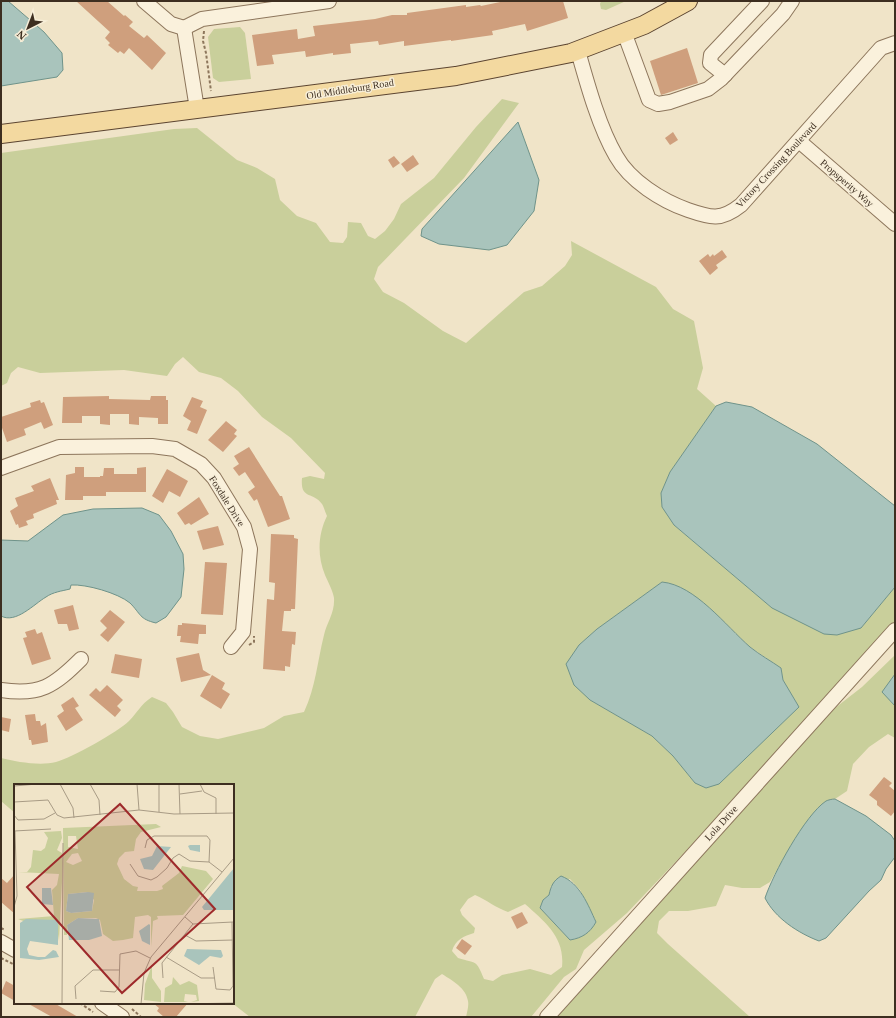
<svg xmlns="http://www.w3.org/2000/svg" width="896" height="1018" font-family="'Times New Roman',serif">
	<rect width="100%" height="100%" fill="#f0e4c8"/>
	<!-- green -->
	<g fill="#c9cf9b" fill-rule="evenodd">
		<path d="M601,1H626L606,10L601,9L600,4Z"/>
		<path d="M240,27L245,33L251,79L219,82L213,78L208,37L214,29Z"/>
		<path d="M502,99L519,103L464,178L378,267L374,279L383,292L404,303L443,331L466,343L524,292L542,286L565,266L572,255L571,241L656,287L673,309L694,321L703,368L697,389L716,406L670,472L661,493L662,507L674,525L772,608L861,628L895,587V621L702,834L627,913L584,950L576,969L564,977L531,1017H466C467,1012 469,1006 468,1001C466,988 453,981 442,974L435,979L415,1017H250L232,1003H233V785H15V813L1,801V758C17,762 40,766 56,762C71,758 118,732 129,721C138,712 140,705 152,697L166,703L173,712L182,727L200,736L218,739L264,728L284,716L304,712C316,686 317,663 324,635C327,622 335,613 334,598C333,591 328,582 325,575C317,556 318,534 327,516C325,512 324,507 322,504C313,491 300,500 302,478L310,476L324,479L325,473L291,438L262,417L238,391L221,378L199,372L183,357L175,364L167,376L124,370L40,373L18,367L11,373L7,383L1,386V153L174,129L197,128L237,160L257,168L275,179L280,200L297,216L316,223L330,242L343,243L347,237L348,222L361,223L368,236L375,239L385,231L394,219L401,204L434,178L476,127ZM662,582C695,586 726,626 750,647C760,654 771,661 781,668L783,680L799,707L695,783L673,756L652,736L590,700L579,645L597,629ZM570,879L580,890L596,922C590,933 582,938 570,940L540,908L543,900L549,895L551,886ZM475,895C487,900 496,908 508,912L525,904C545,922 565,937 562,967L551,975L530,969L502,975L493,981L484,979C476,959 477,964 458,958L452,951C455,940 464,936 474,933L475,928L462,915L460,910L468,899Z"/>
		<path d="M895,655V674L891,679L890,701L895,706V738L888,734L869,747L853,764L847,791L835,799L827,801L815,813L798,834L770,882L760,888H742L725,885L716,906L688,911H669L659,921L657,933L668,944L750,1017H558L585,979L771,776L835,708L862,687Z"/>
	</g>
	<!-- water -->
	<g fill="#a9c4bc" stroke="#6f938a">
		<path d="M1,1H8L44,32L62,53L63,70L57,77L1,86Z"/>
		<path d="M518,122L539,180L534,211L507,245L489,250L439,244L421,236L422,229Z"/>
		<path d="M726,402L752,407L817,444L895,506V587L861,628L837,635L824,634L772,608L674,525L662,507L661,493L670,472L716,406Z"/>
		<path d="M142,508L159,515L171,531L183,554L184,569L181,597L166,617L156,623C139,619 141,614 130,603C118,593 86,584 71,585L70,589C62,591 53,592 46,597C34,604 16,624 1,616V540L28,541L63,515L93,509Z"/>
		<path d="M662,582C695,585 726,626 750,647C760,655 771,661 781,668L783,680L799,707L719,784L706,788L695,783L673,756L652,736L590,700L574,685L566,664L579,645L597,629Z"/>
		<path d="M895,674V706L882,692Z"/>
		<path d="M835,799L866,816L891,835L895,841V857L886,869L881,880L869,891L826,938L819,941C798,933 775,918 765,898C773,874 805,815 826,801C828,800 832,799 835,799Z"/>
		<path d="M561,876C580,883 588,905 596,922C590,933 582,938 570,940L540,908L543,900L549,895C551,886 553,881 561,876Z"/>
	</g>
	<!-- building -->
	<g fill="#cf9f7d">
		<path d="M76,1H107L124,16L125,15L133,22L129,26L144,38L147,35L166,53L152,70L129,48L124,54L120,51L118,53L108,45L110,43L105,38L110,32Z"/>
		<path d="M505,1H563L568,18L527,31L525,24L492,31L493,35L451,41V40L404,46V41L379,45L378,41L350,44L351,53L333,55V53L306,57L305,51L272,55L274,64L257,66L252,35L297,29L298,39L315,36L313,26L375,19L392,15H407V13L466,5V7L480,5L481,6Z"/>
		<path d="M687,48L698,83L661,95L650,61Z"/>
		<path d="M673,132L678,140L670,145L665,138Z"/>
		<path d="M413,155L419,164L407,172L401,164Z"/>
		<path d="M394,156L400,163L393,168L388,160Z"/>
		<path d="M722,250L727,257L716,265L718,268L710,275L699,261L708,254L710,257L713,254L714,256Z"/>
		<path d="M109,396V399L150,400L151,396H166V400H168V424H158V418L139,417V425L129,424V414H110V425L100,424V416H82V423H62L63,397Z"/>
		<path d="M192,397L203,401L200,407L207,410L197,434L187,430L191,421L183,416Z"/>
		<path d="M40,400L41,403L44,402L53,425L44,429L41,422L24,429L26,435L7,442L1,425V417L31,407L30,403Z"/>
		<path d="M226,421L237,430L234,434L237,436L223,452L208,440Z"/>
		<path d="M249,447L280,496H282L290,519L268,527L257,499L254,501L248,492L255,487L245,472L239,476L233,468L239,464L234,456Z"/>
		<path d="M75,467H84V477H100V476H103L104,468H114V474H137V468L146,467V492H106V496H83V500H65L66,475L75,473Z"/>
		<path d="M167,469L188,481L180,497L169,491L163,503L152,496Z"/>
		<path d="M50,478L59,500H56L57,504L33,514L34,518L26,521L28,525L19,528L18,524L16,525L10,511L18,506L15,498L34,491L31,486Z"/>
		<path d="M199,497L209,514L191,525L189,523L185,525L177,513Z"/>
		<path d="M218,526L224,545L203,550L197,531Z"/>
		<path d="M271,534L294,535V538L298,539L295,609H291V611H284L282,631L296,632L295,645L292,644L290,667L285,666V671L263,669L267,599L274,600L275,583L269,582Z"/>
		<path d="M205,562L227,563L223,615L201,614Z"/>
		<path d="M73,605L79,629L69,631L67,624H58L54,610Z"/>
		<path d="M110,610L125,622L108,642L100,635L107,628L100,621Z"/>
		<path d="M182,623L206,625V634H199L198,644L180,642L181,636H177L178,625H182Z"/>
		<path d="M35,629L37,634L42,632L51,659L32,665L23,638L27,637L25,632Z"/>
		<path d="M199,653L203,670L211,675L181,682L176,658Z"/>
		<path d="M115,654L142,659L139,678L111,673Z"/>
		<path d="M212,675L225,683L222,689L230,694L221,709L200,696Z"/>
		<path d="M107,685L123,700L117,706L121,710L115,717L89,695L96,688L100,692Z"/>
		<path d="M73,697L79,706L75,708L83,720L66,731L57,716L64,711L61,705Z"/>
		<path d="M35,714L36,721H40L41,726L46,723L48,742L32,745L31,740H29L25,715Z"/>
		<path d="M1,717L11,719L9,732L1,730Z"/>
		<path d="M884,777L892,783L889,786L895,791V811L891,816L877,805V801L869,795Z"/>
		<path d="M15,874V914L1,902V878L7,883Z"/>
		<path d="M522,912L528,923L517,929L511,917Z"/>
		<path d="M462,939L472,946L465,955L456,948Z"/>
		<path d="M6,981L15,986V1001L1,993Z"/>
		<path d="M27,1003H54L78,1017H52Z"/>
		<path d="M153,1003H188L176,1017H164L157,1011L159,1008Z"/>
	</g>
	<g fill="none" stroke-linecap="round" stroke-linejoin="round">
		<!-- minor casing -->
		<g stroke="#8d765c" stroke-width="16">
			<g id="minor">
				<path d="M144,1L171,24L184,28"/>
				<path d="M184,28L202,19L329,1"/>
				<path d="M184,28L197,109"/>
				<path d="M624,32L649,100L658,104L670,102L708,89L721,79L783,14L792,1"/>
				<path d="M578,51C587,83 599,127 616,156C630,181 662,201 688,210C711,218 721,221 741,205L881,48L895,43"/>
				<path d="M725,75L710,63L711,55L762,1"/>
				<path d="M799,141L895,224"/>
				<path d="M1,468L59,447L152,446L175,449L201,464L214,478L244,527L250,549L243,632L231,647"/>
				<path d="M1,690C40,696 54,686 81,659"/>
				<path d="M1,942L15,950"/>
				<path d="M102,1003L122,1017"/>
				<path d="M547,1017L895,630"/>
			</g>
		</g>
		<!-- major casing -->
		<g stroke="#5b4430" stroke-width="20">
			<path id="major" d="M1,134L456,76L571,53L644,25L688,1"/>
		</g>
		<!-- path -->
		<g stroke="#8d765c" stroke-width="2" stroke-dasharray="3 2" stroke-linecap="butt">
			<path d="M204,31L203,41L206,53L211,91"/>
			<path d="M249,645L254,642V636"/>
			<path d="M1,928L5,930"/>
			<path d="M1,958L15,965"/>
			<path d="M80,1003L93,1012"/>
			<path d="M132,1009L141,1017"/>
		</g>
		<!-- minor -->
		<use href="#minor" stroke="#faf1dc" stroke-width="14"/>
		<!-- major -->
		<use href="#major" stroke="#f3d9a0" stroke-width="18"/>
	</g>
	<g text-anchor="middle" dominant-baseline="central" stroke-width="3" stroke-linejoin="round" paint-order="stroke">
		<!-- street labels -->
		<g font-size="10" fill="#3d2e20" stroke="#f7eed8">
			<text transform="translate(350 89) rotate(-9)">Old Middleburg Road</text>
			<text transform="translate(776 165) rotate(-47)">Victory Crossing Boulevard</text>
			<text transform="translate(847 183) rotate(41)">Propsperity Way</text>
			<text transform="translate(227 501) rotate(58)">Foxdale Drive</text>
			<text transform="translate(721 823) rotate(-48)">Lola Drive</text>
		</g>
	</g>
	<!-- overview -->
	<g transform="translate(14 784)">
		<rect width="220" height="220" fill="#f0e4c8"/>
		<path d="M142,40L147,43L127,48L122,55L120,67L111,68L105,74L103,80L110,95L119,102L124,103L123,107H143L149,105L148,102L165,89L168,82L192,87L199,95L169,131L143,132L144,135L139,137L137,163V133L134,131L121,133L119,154L109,156L99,157L89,150L86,136L82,134H64L53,141V151H50L49,44ZM54,52H62L64,65L54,63ZM64,69L68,77L59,81L52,78L58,70ZM74,108L80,116L78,127L57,129L52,127L54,110ZM47,47L48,54L43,66L48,69L49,78L45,157L44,150L4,135L40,132L38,106L43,101L45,90L4,88H13L17,83L19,66L27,67L31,64L34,54L30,48ZM138,181V194L147,207V218L130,216L131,200ZM159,193L166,201L175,197L183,201L185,217L177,218L183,216L182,211L171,210L170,217L174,218H150L151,204L158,200Z" fill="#c9cf9b" fill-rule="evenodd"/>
		<path d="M176,61H186V68L176,66L174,62ZM143,62L157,63L139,86L130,85L126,75L138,72ZM220,84V126H190L188,123ZM28,104H37L39,121L28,120ZM74,108L80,109L78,127L57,129L52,127L54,110ZM64,134L85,135L88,152L75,156H55L53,141ZM12,135L44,136V161L16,157L13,165L15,171L24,173H31L39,166L42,167L45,173L25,176L6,174V139ZM135,140L136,141V161L128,157L125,147ZM173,165L207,166L209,172L207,174L196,172L185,181L170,172Z" fill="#a9c4bc"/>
		<path fill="none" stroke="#a89b85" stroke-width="1" d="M46,0L59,24L60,34M76,0L85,16L86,31M123,0L125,26M165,0L166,30M186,0L190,8L202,14V30M0,2L23,0M166,10L188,7M0,18L34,16L43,31L50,34L125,26L160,30L220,29M145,28V0M0,31L4,36L30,35L41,29M0,47L37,45M131,64L133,56L140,52H193L196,56L195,78M116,80L124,92L137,96L143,93L153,84L159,74L165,70L176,77L195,78L208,88M0,123L3,112L1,47M171,133L179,140L219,138M171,151L182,157L219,156M152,173L187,194H201M199,183L202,205L216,206L219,202L218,138M149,194L148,179L179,140M86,207L101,208L105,203L106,170L122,167L136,174M62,215L61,202L79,186H105M48,220L49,59M127,220L130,189L137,173L220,74M167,220L220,219"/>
		<path fill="#9e2a2b" fill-opacity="0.15" stroke="#9e2a2b" stroke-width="2" d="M106,20L201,125L108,209L13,103Z"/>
		<rect width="220" height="220" fill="none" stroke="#3d2e20" stroke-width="2"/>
	</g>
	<!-- border -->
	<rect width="896" height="1018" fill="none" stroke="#3d2e20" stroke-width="4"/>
	<!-- north arrow -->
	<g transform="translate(28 28) rotate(222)" stroke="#f7eed8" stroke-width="3" paint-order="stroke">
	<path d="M0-3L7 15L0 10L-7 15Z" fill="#3d2e20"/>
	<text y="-6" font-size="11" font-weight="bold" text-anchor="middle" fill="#3d2e20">N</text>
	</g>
</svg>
